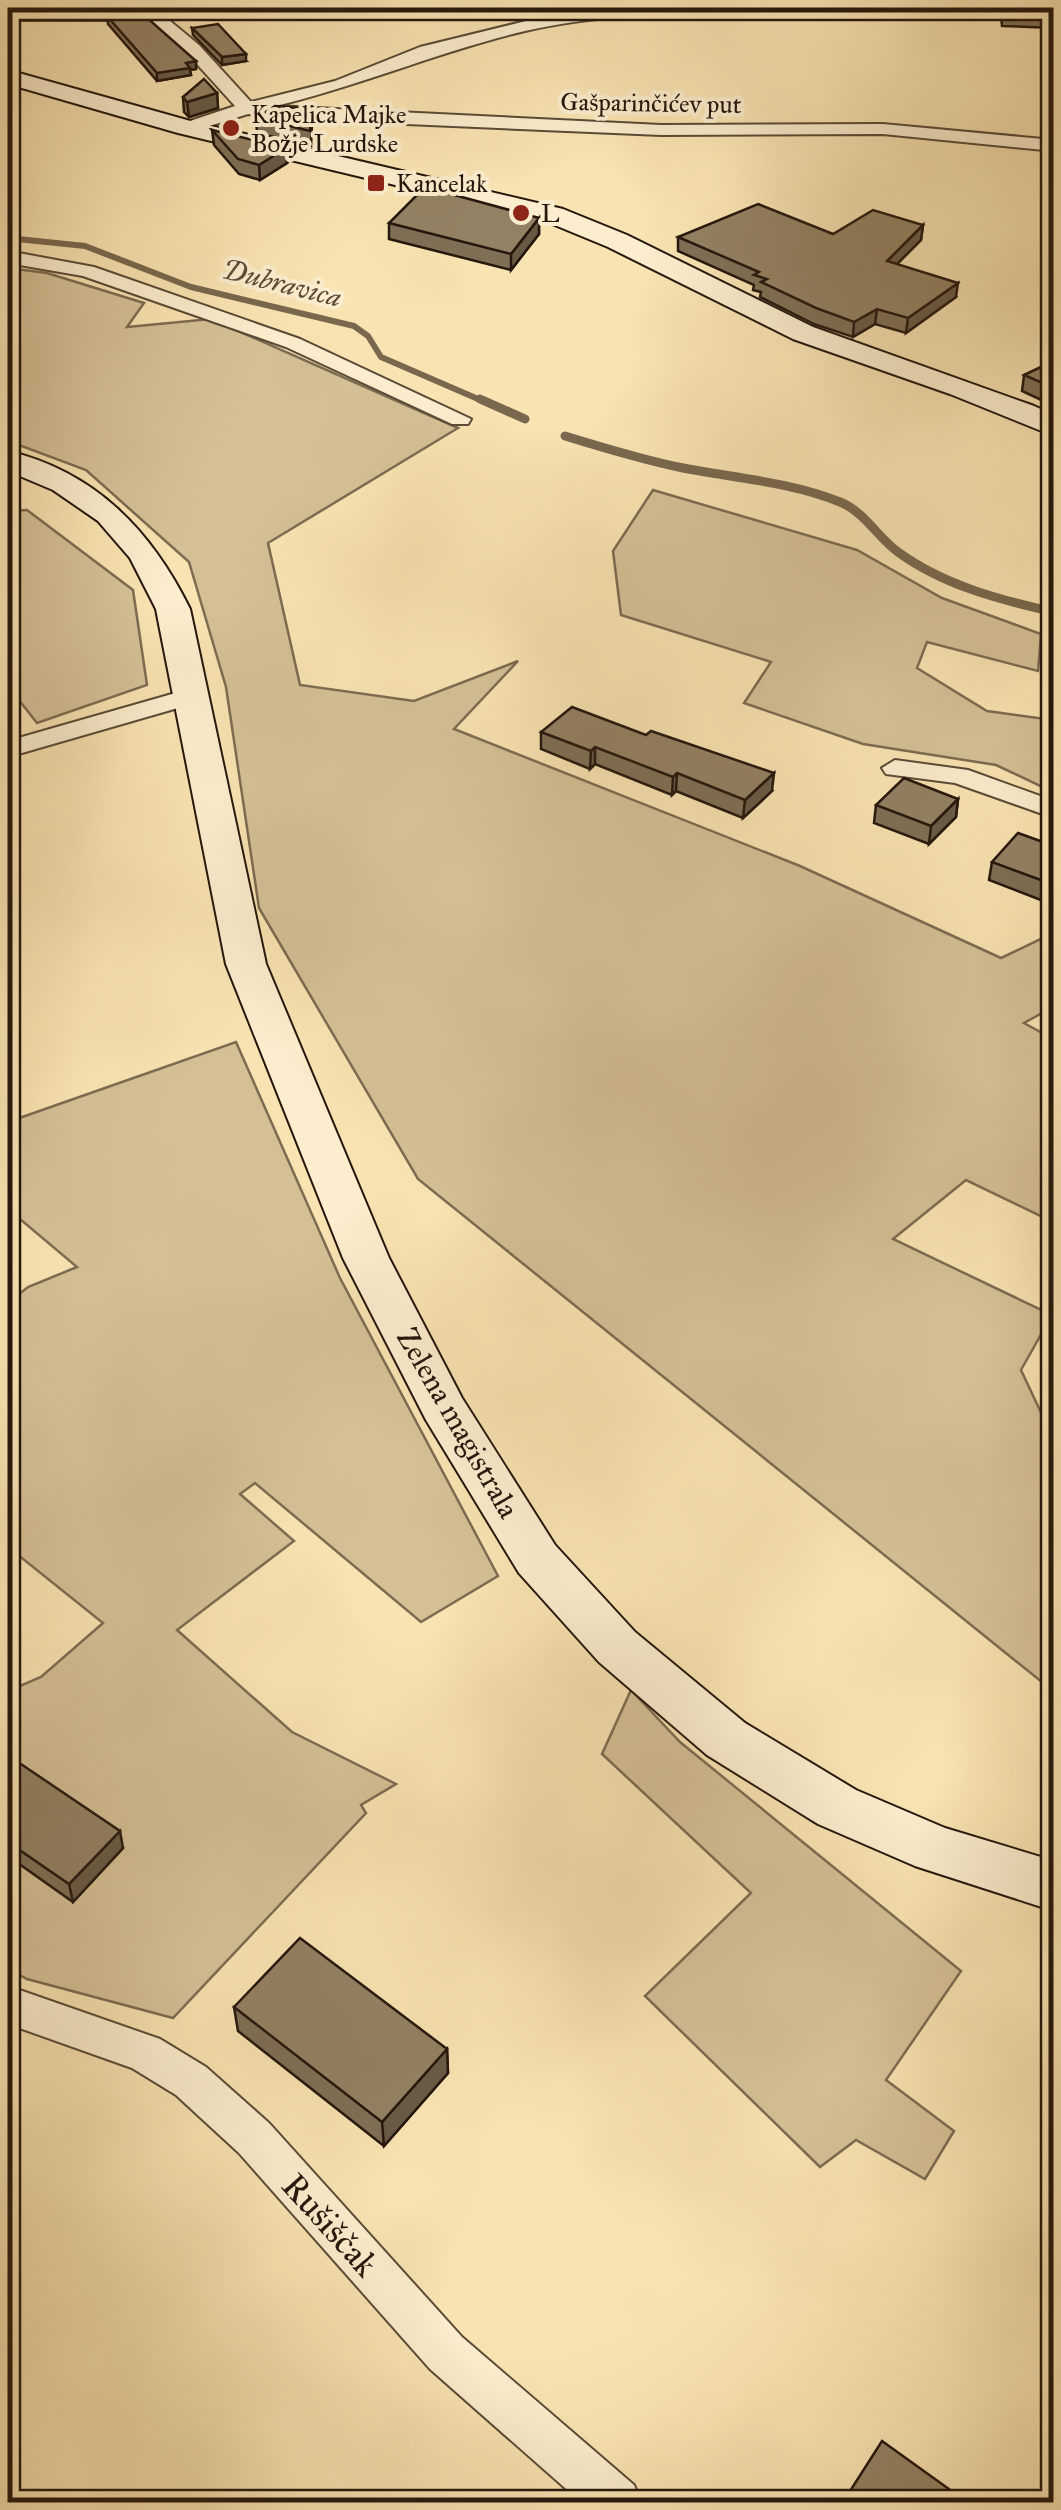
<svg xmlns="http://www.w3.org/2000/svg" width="1061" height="2510" font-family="'IM FELL Great Primer',serif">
	<rect width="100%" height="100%" fill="#f9e3b2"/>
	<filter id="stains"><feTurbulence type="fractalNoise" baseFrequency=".002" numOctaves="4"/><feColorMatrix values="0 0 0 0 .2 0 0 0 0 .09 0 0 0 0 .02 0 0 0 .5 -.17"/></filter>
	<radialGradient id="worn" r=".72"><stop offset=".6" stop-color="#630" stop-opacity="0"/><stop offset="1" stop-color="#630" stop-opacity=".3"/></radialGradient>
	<!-- green -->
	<g fill="#d5c096" stroke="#7c6c52" stroke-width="2.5">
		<path d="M8,268L47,273L144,303L127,327L211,319L458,428L268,543L300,685L414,701L518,661L454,729L800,866L1001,958L1053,933V1007L1024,1023L1053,1039V1222L966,1180L893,1239L1052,1315L1021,1370L1053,1438V1691L418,1179L259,908L226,687L189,562L86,470L8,441Z"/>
		<path d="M653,490L857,550L942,598L1041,634L1038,671L927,642L917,668L987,711L1053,720V792L996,765L863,744L744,703L771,662L621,615L613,551Z"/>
		<path d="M27,510L133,590L147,685L37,723L8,686V511Z"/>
		<path d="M236,1042L340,1278L498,1576L421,1622L255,1483L240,1494L294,1541L177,1630L292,1732L396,1784L361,1805L366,1813L173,2018L27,1979L8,1969V1691L41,1677L103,1623L8,1547V1303L28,1287L77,1267L8,1209V1122Z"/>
		<path d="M631,1690L680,1742L961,1971L886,2080L954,2131L925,2179L856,2140L820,2167L645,1996L751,1893L602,1754Z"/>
	</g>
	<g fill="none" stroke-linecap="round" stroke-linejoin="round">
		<!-- stream-far1 -->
		<path stroke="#79684e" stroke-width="6" d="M8,238L85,246L191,287L354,326L368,336L381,357L485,402"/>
		<!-- stream -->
		<g stroke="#79684e" stroke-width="9">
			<path d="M480,399L525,419"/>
			<path d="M565,436C604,448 643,460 683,468C735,478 791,482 840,502C865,512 877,537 898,552C943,585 1000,600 1054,612"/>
		</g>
		<!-- street casing -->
		<g stroke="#594a36" stroke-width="4">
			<g id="street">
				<path d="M630,8H786L778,13C694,14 607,12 525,31C440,51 360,86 275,106L661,125L883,124L1054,140V151L883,134L661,135L291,119L248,114L187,133L181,132V124L235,106L187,53L148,20H8V10L158,11L199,45L251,102L335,81L420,47L530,20Z"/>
				<path d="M8,251L94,267L300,339L471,419L468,424H452L286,347L83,276L8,263Z"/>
				<path d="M193,688L202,691L206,696L202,701L8,757V741Z"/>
				<path d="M895,760L968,770L1054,801V818L955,783L886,774L882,768Z"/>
				<path d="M8,1986L160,2039L206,2067L269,2123L462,2337L634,2485L641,2502H581L430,2369L239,2153L176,2095L132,2068L8,2024Z"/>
			</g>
		</g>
		<!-- secondary casing -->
		<g stroke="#24170d" stroke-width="4">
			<g id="secondary">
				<path d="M8,70L194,122L563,209L627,235L813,327L1034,406L1054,415V436L950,394L793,339L608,247L545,221L178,133L8,84Z"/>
				<path d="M8,451C95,472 151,530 190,609L266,964L389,1258L462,1398L555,1545L635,1632L745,1723L856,1790L945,1828L1054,1861V1911L915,1866L818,1824L707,1755L599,1662L519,1573L426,1420L343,1258L226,964L156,609L130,558L98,521L53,490L8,471Z"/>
			</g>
		</g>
		<!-- street -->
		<use href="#street" fill="#fbedcd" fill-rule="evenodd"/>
		<!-- secondary -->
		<use href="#secondary" fill="#fbedcd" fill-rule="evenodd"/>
	</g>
	<!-- wall -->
	<g fill="#7e6f55" stroke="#24170d" stroke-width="2.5">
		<path d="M1000,8H1054V28L1002,26Z"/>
		<path d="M107,16L196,61V69L190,70L191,75L157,81L108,24Z"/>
		<path d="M192,28L246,61L222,65L193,35Z"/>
		<path d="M217,93L218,108L189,117L184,112L183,97Z"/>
		<path d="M256,118L312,124L311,146L257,133Z"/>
		<path d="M212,130L287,163L260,180L239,174L214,145Z"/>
		<path d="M539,218V234L511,270L389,239V223Z"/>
		<path d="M923,225L921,240L897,264L956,297L906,333L875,324L853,337L814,324L760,297L761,292L753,290L754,285L678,251V237L833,234Z"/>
		<path d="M1054,361V406L1022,391L1024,375Z"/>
		<path d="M541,732L772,791L743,818L676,791L672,795L595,764L590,769L541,749Z"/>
		<path d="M958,799L956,817L929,844L874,823L876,805Z"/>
		<path d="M1054,846V893L1046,902L989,880L992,862Z"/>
		<path d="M8,1763L123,1848L73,1902L8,1856Z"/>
		<path d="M234,2007L447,2049L448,2073L384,2146L238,2031Z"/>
	</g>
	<!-- shaded-wall -->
	<g fill="#675a45" stroke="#24170d" stroke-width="2.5">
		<path d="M246,54V61L222,65V57Z"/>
		<path d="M196,61V69L190,70L191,75L157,81V73L186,63Z"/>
		<path d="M217,93L218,108L189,117L187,102Z"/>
		<path d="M286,148L287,163L260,180L259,165Z"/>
		<path d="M539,218V234L511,270V254Z"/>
		<path d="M923,225L921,240L885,276L887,261Z"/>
		<path d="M958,283L956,297L906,333L908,318Z"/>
		<path d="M877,309L875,324L853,337L854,322Z"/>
		<path d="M595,747V764L590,769L591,751Z"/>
		<path d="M677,773L676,791L672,795L673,777Z"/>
		<path d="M774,773L772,791L743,818L745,800Z"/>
		<path d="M958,799L956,817L929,844L931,826Z"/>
		<path d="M1054,879V893L1046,902L1049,883Z"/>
		<path d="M120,1831L123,1848L73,1902L69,1884Z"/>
		<path d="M447,2049L448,2073L384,2146L382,2122Z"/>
	</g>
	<!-- building -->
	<g fill="#938163" stroke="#24170d" stroke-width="2.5">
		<path d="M1003,8H1054V15L1004,13Z"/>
		<path d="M107,16H145L196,61L186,63L190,68L157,73Z"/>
		<path d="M218,24L246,54L222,57L192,28Z"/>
		<path d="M204,79L217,93L187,102L183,97Z"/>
		<path d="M275,106L311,109L310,131L256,118Z"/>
		<path d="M212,130L286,148L259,165L238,159Z"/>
		<path d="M425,187L539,218L511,254L389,223Z"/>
		<path d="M758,204L833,234L873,210L923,225L887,261L958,283L908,318L877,309L854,322L816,308L761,282L767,279L754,275L759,272L678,237Z"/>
		<path d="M1054,361V388L1024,375Z"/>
		<path d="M572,707L646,735L651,731L774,773L745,800L677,773L673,777L595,747L591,751L541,732Z"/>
		<path d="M904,778L958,799L931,826L876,805Z"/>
		<path d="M1018,833L1054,846V879L1049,883L992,862Z"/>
		<path d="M12,1758L120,1831L69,1884L8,1842V1763Z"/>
		<path d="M300,1938L447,2049L382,2122L234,2007Z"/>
		<path d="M882,2441L967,2502H843Z"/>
	</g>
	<!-- markers -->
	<g fill="#8f2418" stroke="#fbedcd" stroke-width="4">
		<circle cx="231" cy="128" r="10"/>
		<rect x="366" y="173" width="20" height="20" rx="5"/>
		<circle cx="521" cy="213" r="10"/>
	</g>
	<g text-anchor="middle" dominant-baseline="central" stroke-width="8" stroke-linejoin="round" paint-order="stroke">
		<!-- far-street labels -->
		<g font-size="25" fill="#24170d" stroke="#fbedcd">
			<text transform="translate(651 103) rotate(1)">Gašparinčićev put</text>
		</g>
		<!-- far-poi labels -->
		<g font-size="25" fill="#24170d" stroke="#fbedcd" text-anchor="start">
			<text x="251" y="114">Kapelica Majke<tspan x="251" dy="29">Božje Lurdske</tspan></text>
			<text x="396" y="183">Kancelak</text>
			<text x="541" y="213">L</text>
		</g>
		<!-- far-water labels -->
		<g font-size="28" font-style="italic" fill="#5c4d39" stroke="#fbedcd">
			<text transform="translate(282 283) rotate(14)">Dubravica</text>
		</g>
		<!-- street labels -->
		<g font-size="30" fill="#24170d" stroke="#fbedcd">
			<text transform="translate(458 1423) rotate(60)">Zelena magistrala</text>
		</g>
		<!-- near-street labels -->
		<g font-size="35" fill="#24170d" stroke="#fbedcd">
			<text transform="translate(330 2225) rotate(48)">Rušiščak</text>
		</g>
	</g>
	<!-- margin -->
	<rect width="1061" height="2510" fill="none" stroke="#f9e3b2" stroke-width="40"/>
	<rect x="10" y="10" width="1041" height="2490" fill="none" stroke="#24170d" stroke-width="5"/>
	<rect x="20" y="20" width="1021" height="2470" fill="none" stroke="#24170d" stroke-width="2.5"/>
	<rect width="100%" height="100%" filter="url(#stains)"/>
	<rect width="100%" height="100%" fill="url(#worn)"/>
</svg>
